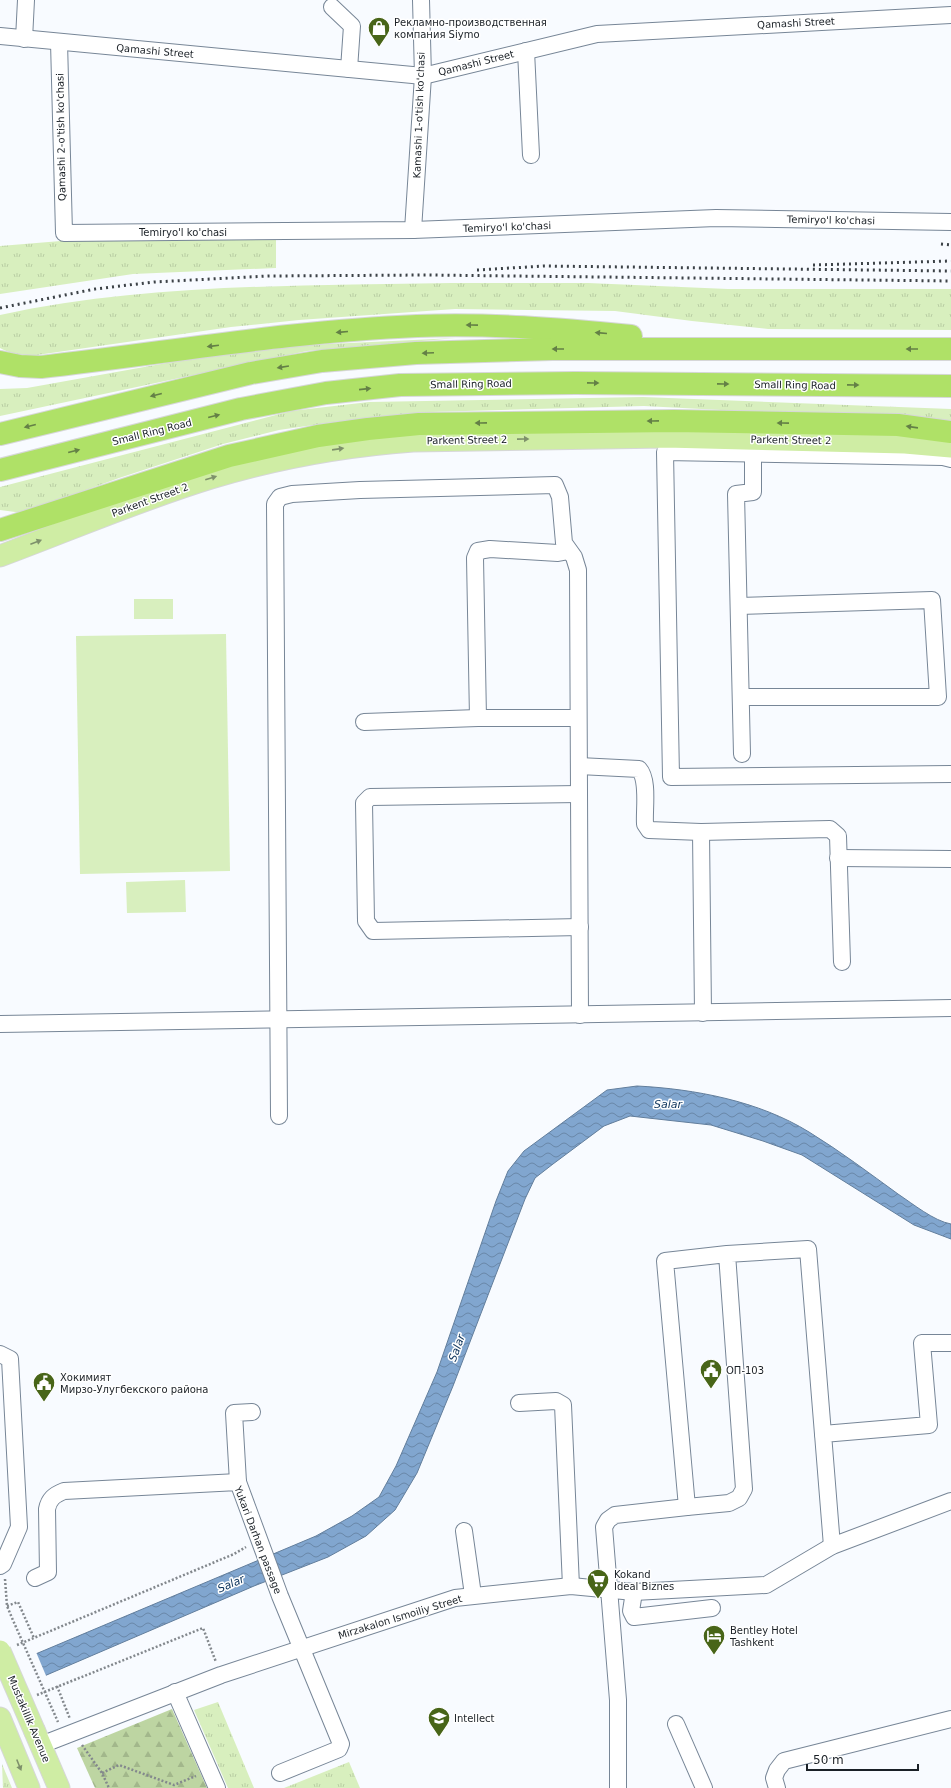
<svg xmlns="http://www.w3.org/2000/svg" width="951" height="1788" font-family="'DejaVu Sans',sans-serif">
	<defs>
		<pattern id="grass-tufts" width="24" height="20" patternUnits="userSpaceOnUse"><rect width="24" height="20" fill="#d8efbe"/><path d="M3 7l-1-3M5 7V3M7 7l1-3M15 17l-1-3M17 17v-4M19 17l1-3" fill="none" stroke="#b9cda3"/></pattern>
		<pattern id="forest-firs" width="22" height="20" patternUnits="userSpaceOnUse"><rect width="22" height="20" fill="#bdd5a2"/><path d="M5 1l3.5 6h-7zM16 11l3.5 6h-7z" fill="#a2b78b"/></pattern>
		<pattern id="water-waves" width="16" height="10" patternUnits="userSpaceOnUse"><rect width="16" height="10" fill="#81a6cf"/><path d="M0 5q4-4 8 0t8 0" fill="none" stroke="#6987a8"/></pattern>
	</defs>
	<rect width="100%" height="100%" fill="#f8fbff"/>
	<!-- grass -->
	<g fill="url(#grass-tufts)">
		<path d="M276,238V268L133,274L0,294V246L73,240Z"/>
		<path d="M452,283H588L728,289H951V330L768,329L692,321L615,311L455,309L299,320L231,327L37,355C24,355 12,355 0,348V315C148,283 301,286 452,283Z"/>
		<path d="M456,338L307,351L0,416V389L27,388L189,359L308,345Z"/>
		<path d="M643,397L951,409V422L644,406L430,412L334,422L279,430L223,444L119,478L23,513L0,510V487L291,411L369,402Z"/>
		<path d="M218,1702L254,1788H228L194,1710Z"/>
		<path d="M349,1762L360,1788H284Z"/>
		<path d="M2,1764L12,1788H3Z"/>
	</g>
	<!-- forest -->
	<path fill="url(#forest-firs)" d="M172,1709L207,1788H95L77,1748Z"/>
	<!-- garden -->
	<g fill="#d8efbe">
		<rect x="134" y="599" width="39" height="20"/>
		<path d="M226,634L230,871L80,874L76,636Z"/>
		<path d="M185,880L186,912L127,913L126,882Z"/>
	</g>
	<!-- water -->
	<path fill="url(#water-waves)" stroke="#627e9c" d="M637,1086C695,1089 759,1101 809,1132C840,1151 869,1173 898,1194C913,1204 934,1221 951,1224V1239L914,1225L802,1155L763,1141L711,1125L630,1116L604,1126L553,1164L535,1178L525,1199L453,1386L417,1473L395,1510L366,1536L328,1557L254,1586L0,1695V1669L316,1536L352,1516L379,1497L396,1466L437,1372L496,1201L508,1171L524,1151L607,1090Z"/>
	<!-- pier -->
	<path fill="#f8fbff" d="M36,1652L47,1678L0,1697V1667Z"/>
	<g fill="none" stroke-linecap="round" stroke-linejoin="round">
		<!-- minor casing -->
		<g stroke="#778697" stroke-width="18">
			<g id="minor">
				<path d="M332,7L352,26L349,69"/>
				<path d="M0,36L423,76L597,34L951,15"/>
				<path d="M24,39L26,0"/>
				<path d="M59,42L64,233L413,230L716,218L951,222"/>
				<path d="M526,51L531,155"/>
				<path d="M413,230L423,76L421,0"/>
				<path d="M951,459L943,457L665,452L671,777L951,774"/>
				<path d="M569,551L558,553L490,549L478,551L475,558L478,718H578"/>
				<path d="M739,606L932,600L938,697H741"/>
				<path d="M364,722L478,718"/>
				<path d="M742,754L736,494L753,492V444"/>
				<path d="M579,766L639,769C649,780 644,809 645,824L649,830L701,832L703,1013"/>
				<path d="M579,794L370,797L364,803L366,921L373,931L580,927"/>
				<path d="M701,832L830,829L838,836L842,962"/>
				<path d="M838,858L951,859"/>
				<path d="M0,1024L951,1008"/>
				<path d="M279,1116L275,504L280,497L292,494L360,490L555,485L560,497L564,543L574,557L578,570L580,1015"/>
				<path d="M727,1254L744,1489L739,1498L729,1503L687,1507L665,1261L727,1254L808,1249L823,1434"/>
				<path d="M0,1354L10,1359L19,1527L3,1564L0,1566"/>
				<path d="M519,1403L556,1401L563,1405L571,1586"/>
				<path d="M238,1482L234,1413L252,1412"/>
				<path d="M464,1531L473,1595"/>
				<path d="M832,1546L823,1434L929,1425L922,1343H951"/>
				<path d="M35,1578L48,1572L47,1509C49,1499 54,1495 64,1491L238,1482L280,1596L341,1744L339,1749L280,1773"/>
				<path d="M634,1592L631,1611L634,1617L712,1608"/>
				<path d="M175,1692L217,1788"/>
				<path d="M676,1724L704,1788"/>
				<path d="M41,1745L221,1675L455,1598L571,1586L634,1592L766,1585L832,1546L951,1501"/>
				<path d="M618,1788V1700L604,1527L608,1520L615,1515L687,1507"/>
				<path d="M777,1788L774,1778L777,1770L784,1761L951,1719"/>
			</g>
		</g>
		<!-- major casing -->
		<g stroke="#d6d7d8" stroke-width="23">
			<g id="major">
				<path d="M0,556C70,530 139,500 211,478C277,458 345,446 413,441L666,437L905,443L951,447"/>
				<path d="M0,1718L29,1788"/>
				<path d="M35,1732L59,1788"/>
			</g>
		</g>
		<!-- highway casing -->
		<g stroke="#d6d7d8" stroke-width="24">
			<g id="highway">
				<path d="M0,362L20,366L41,367C166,353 291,331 417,326C488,323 559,329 631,336"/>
				<path d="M0,434L251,373L322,361L416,353L552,349H951"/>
				<path d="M0,470L241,409L326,393L400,385L575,383L951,386"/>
				<path d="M0,530L229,456L318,436L368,429L419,424L674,421L898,425L951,432"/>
			</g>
		</g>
		<!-- path -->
		<g stroke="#83888d" stroke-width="2.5" stroke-dasharray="2 2" stroke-linecap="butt">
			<path d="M5,1579L7,1606L12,1618"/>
			<path d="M7,1606L18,1602L34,1638"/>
			<path d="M17,1645L234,1554L246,1547"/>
			<path d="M57,1686L70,1719"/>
			<path d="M37,1695L203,1628L216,1662"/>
			<path d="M82,1745L102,1773L109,1788"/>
			<path d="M102,1773L119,1765L174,1785L196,1776"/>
		</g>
		<!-- minor -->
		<use href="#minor" stroke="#fff" stroke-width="16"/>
		<!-- major -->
		<use href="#major" stroke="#cfeda4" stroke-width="21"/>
		<!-- highway -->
		<use href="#highway" stroke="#afe167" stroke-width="22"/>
		<!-- rail -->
		<g stroke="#3c4247" stroke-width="3" stroke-dasharray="2 4" stroke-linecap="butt">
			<path d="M941,244L951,245"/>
			<path d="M813,265L951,261"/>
			<path d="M477,270L544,266L951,271"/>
			<path d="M0,308L95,289L154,282L268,276L427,275L951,281"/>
		</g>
		<!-- major-bridge casing -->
		<g stroke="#d6d7d8" stroke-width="23" stroke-linecap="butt">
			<path id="major-bridge" d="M0,1651L35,1732"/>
		</g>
		<!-- path-bridge -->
		<path stroke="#83888d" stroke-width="2.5" stroke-dasharray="2 2" stroke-linecap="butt" d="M12,1618L58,1722"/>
		<!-- major-bridge -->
		<use href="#major-bridge" stroke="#cfeda4" stroke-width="21"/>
	</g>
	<!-- one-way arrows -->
	<defs><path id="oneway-solid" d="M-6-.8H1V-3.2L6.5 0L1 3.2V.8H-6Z"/></defs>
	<g fill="#648046">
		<use href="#oneway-solid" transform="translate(472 325) rotate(-179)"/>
		<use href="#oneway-solid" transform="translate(342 332) rotate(175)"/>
		<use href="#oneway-solid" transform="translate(601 333) rotate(-175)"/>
		<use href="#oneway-solid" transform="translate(213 346) rotate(173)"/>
		<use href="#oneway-solid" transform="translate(558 349) rotate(180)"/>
		<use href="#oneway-solid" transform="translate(912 349) rotate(-180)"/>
		<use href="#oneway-solid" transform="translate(428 353) rotate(178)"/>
		<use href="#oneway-solid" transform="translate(283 367) rotate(171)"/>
		<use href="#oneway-solid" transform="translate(593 383) rotate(1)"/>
		<use href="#oneway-solid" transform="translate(723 384) rotate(1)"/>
		<use href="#oneway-solid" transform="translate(853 385) rotate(1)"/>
		<use href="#oneway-solid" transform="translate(365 389) rotate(-6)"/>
		<use href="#oneway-solid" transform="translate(156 395) rotate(166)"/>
		<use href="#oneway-solid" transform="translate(214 416) rotate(-14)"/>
		<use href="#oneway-solid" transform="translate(653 421) rotate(179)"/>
		<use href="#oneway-solid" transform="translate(481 423) rotate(179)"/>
		<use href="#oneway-solid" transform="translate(783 423) rotate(-179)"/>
		<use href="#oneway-solid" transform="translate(30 426) rotate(166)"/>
		<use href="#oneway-solid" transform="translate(912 427) rotate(-172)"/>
		<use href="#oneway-solid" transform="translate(74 451) rotate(-14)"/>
	</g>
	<g fill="#7e916b">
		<use href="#oneway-solid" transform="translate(523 439) rotate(-1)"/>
		<use href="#oneway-solid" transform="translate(338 449) rotate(-8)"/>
		<use href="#oneway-solid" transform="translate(211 478) rotate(-17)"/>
		<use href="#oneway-solid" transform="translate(36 542) rotate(-21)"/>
		<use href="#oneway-solid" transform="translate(19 1765) rotate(68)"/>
	</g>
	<!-- icons -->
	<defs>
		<g id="shop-pin" transform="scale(1.15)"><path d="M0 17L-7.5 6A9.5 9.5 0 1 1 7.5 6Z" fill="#486518" stroke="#fff"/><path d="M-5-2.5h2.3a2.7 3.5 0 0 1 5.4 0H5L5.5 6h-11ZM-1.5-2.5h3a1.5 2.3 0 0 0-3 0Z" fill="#fff"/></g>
		<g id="civic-pin" transform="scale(1.15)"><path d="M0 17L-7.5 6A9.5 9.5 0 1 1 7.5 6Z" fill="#486518" stroke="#fff"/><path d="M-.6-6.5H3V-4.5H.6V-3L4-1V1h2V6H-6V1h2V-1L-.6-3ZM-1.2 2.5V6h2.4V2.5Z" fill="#fff"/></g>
		<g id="supermarket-pin" transform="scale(1.15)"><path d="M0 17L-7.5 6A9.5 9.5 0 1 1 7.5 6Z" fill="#486518" stroke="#fff"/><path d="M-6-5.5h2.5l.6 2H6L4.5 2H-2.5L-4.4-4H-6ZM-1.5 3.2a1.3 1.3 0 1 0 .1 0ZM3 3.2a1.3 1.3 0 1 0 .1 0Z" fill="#fff"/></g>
		<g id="hotel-pin" transform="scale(1.15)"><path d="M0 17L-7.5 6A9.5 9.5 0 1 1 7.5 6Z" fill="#486518" stroke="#fff"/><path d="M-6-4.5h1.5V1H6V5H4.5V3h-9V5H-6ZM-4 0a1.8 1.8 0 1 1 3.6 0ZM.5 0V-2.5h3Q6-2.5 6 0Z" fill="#fff"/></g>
		<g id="school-pin" transform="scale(1.15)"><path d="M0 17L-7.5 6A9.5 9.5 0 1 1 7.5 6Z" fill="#486518" stroke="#fff"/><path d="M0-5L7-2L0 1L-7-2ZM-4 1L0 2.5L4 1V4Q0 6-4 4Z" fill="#fff"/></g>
	</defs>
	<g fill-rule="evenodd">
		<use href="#shop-pin" x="379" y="28"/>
		<use href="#civic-pin" x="711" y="1370"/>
		<use href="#civic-pin" x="44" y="1383"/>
		<use href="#supermarket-pin" x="598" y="1580"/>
		<use href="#hotel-pin" x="714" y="1636"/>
		<use href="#school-pin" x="439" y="1718"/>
	</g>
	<g text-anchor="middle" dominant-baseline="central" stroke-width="3" stroke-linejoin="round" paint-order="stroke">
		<!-- poi labels -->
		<g font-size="10" fill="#1a2026" stroke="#fff" text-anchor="start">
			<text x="394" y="22">Рекламно-производственная<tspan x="394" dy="12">компания Siymo</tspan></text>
			<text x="726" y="1370">ОП-103</text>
			<text x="60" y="1377">Хокимият<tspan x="60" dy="12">Мирзо-Улугбекского района</tspan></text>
			<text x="614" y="1574">Kokand<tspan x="614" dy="12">Ideal Biznes</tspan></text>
			<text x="730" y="1630">Bentley Hotel<tspan x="730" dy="12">Tashkent</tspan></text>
			<text x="454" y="1718">Intellect</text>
		</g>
		<!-- street labels -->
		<g font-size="10" fill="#1a2026" stroke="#fff">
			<text transform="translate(796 23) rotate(-3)">Qamashi Street</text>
			<text transform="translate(155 51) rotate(5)">Qamashi Street</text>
			<text transform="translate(476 63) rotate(-14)">Qamashi Street</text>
			<text transform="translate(419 115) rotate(-88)">Kamashi 1-o'tish ko'chasi</text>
			<text transform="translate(61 137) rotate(-91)">Qamashi 2-o'tish ko'chasi</text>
			<text transform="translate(831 220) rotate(1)">Temiryo'l ko'chasi</text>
			<text transform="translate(507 227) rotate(-2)">Temiryo'l ko'chasi</text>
			<text x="183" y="232">Temiryo'l ko'chasi</text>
			<text transform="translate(471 384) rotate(-1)">Small Ring Road</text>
			<text transform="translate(795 385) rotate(1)">Small Ring Road</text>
			<text transform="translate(152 432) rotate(-14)">Small Ring Road</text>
			<text transform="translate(467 440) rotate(-1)">Parkent Street 2</text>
			<text transform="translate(791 440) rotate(1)">Parkent Street 2</text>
			<text transform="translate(150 500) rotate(-20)">Parkent Street 2</text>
			<text transform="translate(258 1540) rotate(69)">Yukari Darhan passage</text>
			<text transform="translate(400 1617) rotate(-17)">Mirzakalon Ismoiliy Street</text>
			<text transform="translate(29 1719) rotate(67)">Mustakillik Avenue</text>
		</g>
		<!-- water labels -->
		<g font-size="11" font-style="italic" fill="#0d345c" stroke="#fff">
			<text x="668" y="1104">Salar</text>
			<text transform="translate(457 1348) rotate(-70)">Salar</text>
			<text transform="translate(231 1584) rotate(-23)">Salar</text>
		</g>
	</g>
	<!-- scale -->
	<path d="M807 1764v6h111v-6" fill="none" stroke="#1a2026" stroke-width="2"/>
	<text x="813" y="1764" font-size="12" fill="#1a2026" stroke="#ffffff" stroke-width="3" paint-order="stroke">50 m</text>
</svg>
